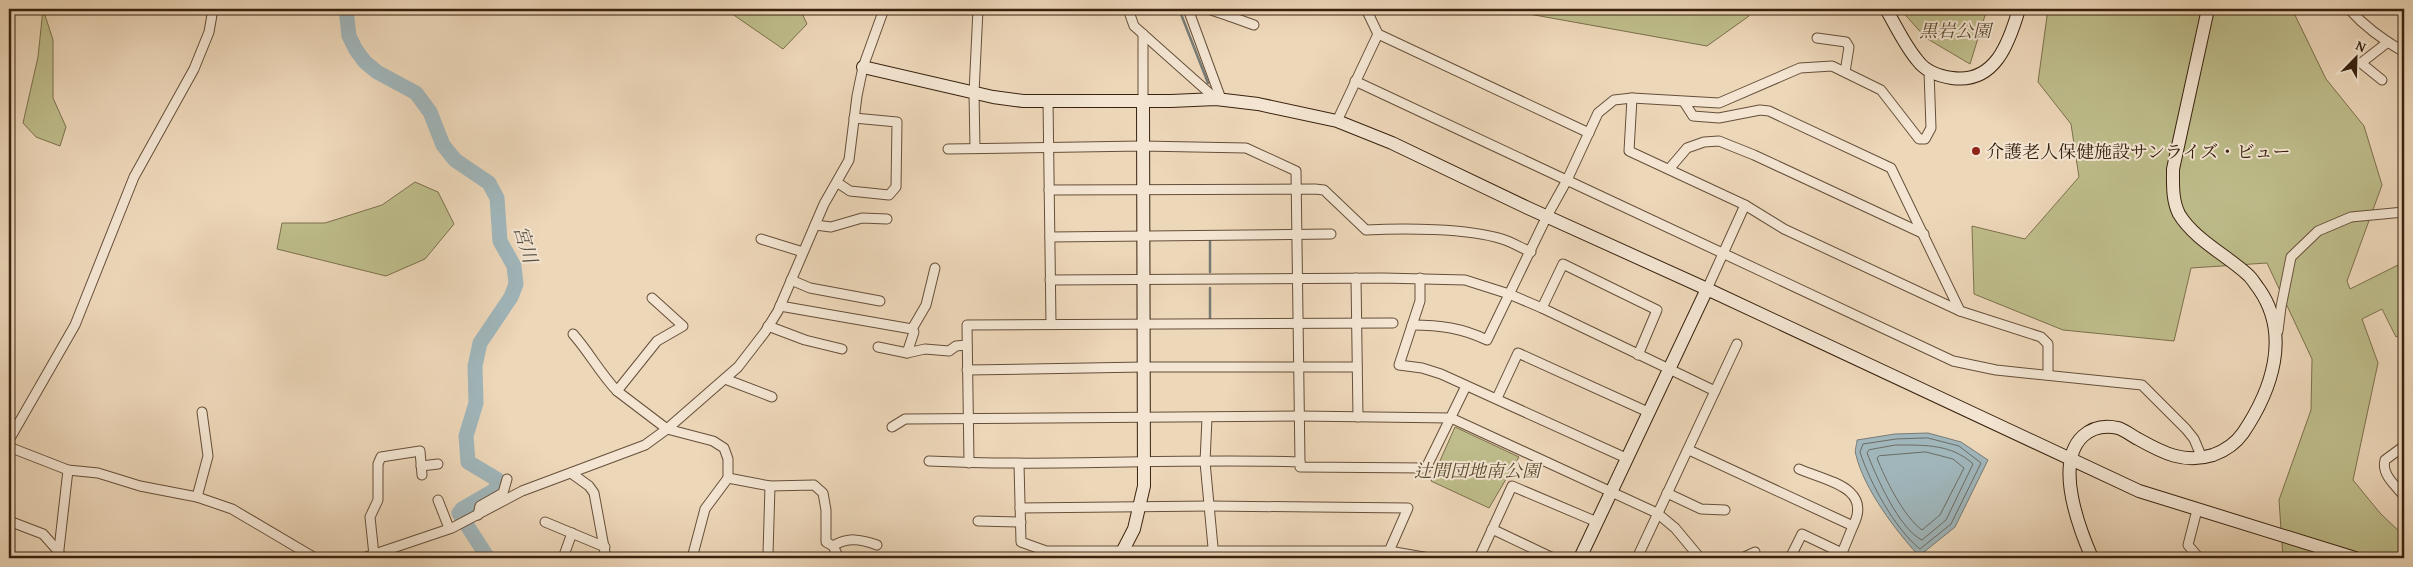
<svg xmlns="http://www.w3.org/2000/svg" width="2413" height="567" font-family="'Gentium Book Plus','Noto Serif JP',serif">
	<rect width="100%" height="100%" fill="#edd7b9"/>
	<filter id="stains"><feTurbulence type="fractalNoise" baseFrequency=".004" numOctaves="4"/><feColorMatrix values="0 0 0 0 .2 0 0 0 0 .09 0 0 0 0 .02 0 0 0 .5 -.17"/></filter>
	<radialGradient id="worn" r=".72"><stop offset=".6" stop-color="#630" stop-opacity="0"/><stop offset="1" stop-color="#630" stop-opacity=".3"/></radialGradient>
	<!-- green -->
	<g fill="#bebd8b" stroke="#7c704c">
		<path d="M43,9L53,40V98L66,127L60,146L36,137L23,123L38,57Z"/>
		<path d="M725,9H800L807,24L783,49Z"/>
		<path d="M1501,9H1745L1749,16L1707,46Z"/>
		<path d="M1900,9H1987L1970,64L1926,38Z"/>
		<path d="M2048,9H2292L2326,79L2364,126L2382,185L2347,281L2350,289L2404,262V333L2396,337L2382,309L2362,319L2378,363L2353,480L2380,513L2404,536V558H2283L2279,500L2311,410L2312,359L2267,263L2191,268L2174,341L2063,330L1974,294L1972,226L2025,239L2079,177L2071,124L2038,82Z"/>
		<path d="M415,182L438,192L454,224L425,259L386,276L277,249L282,223H325L382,205Z"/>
		<path d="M1455,427L1519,457L1489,508L1431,481Z"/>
	</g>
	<!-- water -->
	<path fill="#a0b6bb" stroke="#777b76" d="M1928,433L1961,442L1988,460L1955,527L1919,556C1896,531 1864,489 1856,455C1854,450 1857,445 1857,440L1895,434Z"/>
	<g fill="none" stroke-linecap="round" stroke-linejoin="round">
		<!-- shore -->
		<g stroke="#6c6c64" stroke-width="1">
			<path d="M1928,438L1959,446L1981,463L1951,524L1920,549C1895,529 1870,483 1860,452L1863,444L1896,439Z"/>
			<path d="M1896,445C1924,445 1952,444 1973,464L1946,520L1922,540C1899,529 1876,476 1867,453L1869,450Z"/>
			<path d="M1926,452L1953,459L1964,468L1940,515L1922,530C1904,517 1885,479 1877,458L1879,456Z"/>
		</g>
		<!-- stream -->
		<g stroke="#777b76" stroke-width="2.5">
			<path d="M1179,9L1208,83"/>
			<path d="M1210,241V272"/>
			<path d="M1210,288V319"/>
		</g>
		<!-- river -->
		<path stroke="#a0b6bb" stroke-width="15" d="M346,9L349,36L356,50L365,62L377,72L416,93L430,112L443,145L455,160L489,183L497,198L500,241L514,266L516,284L511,297L480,343L475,366L476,403L466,436L468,462L498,480L495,490L462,509L459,513L488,558"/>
		<!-- street casing -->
		<g stroke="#664f39" stroke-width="11">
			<g id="street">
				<path d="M1128,9L1134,26L1216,99"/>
				<path d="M1188,9L1221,99"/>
				<path d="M1208,9L1229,16L1232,9"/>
				<path d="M1366,9L1378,34"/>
				<path d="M2349,9C2366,28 2383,40 2404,52"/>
				<path d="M1229,16L1254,25"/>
				<path d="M1817,38L1846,42L1849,47L1845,72"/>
				<path d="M2382,80L2361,63L2388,42"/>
				<path d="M1355,81L1953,361L1996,370L2142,385L2186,429L2194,439L2202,458"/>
				<path d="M1632,98L1629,151L1745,205L1784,229L1960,311L2041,337L2048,344V375"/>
				<path d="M1048,101L1051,323"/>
				<path d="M1143,101V34"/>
				<path d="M1684,102L1693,116L1719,118L1760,110L1769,111L1891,168L1960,311"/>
				<path d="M1337,121L1378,34L1589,133"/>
				<path d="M2404,144V151"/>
				<path d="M975,148L974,93L978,9"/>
				<path d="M948,149L1142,146L1246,148L1296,171L1300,462"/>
				<path d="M1670,168L1687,148L1704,142L1719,141L1754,155L1924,234"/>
				<path d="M838,183L850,191L889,195L896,187L897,122L854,118"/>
				<path d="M1049,190L1315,189L1324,190L1366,230C1403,228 1467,228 1502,239C1512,242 1521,248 1531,252"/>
				<path d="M815,225L831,227L862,218L887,219"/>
				<path d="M1050,237L1331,234"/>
				<path d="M761,239L803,252"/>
				<path d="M1356,278L1358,417"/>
				<path d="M1420,278V301L1399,365L1422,368L1441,374L1626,458"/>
				<path d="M791,280L810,288L880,301"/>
				<path d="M1050,280L1383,278L1465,280L1509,294L1542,308L1715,391"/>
				<path d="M1707,289L1745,205"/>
				<path d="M652,298L683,326L657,341L617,391L667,429L713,441L724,448L728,459V478L705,509L692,558"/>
				<path d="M780,306L912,329L914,332L907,353"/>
				<path d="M1542,308L1563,264L1657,310L1638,355"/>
				<path d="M1412,325C1440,325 1462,328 1487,340L1547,216L1567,180L1598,113L1614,100L1632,98L1719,103L1800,68L1832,66L1881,90L1919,139H1925L1931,128L1929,71"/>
				<path d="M768,326L805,340L842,349"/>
				<path d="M912,329L926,305L935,268"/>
				<path d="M2278,331L2281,307L2291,257L2318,231L2351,217L2404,212"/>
				<path d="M573,334C589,352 600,373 617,391"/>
				<path d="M878,347L907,353L925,349L949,351L956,346L967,345"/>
				<path d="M967,370L1144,367H1357"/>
				<path d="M725,379L772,397"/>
				<path d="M1497,398L1518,353L1648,412"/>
				<path d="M1207,418L1205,462L1214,558"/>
				<path d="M892,427L905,419L1299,416L1451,418L1657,513L1675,528L1700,558"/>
				<path d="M9,440L75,325L134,177L194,69L209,32L213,9"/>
				<path d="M2404,446L2385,460C2381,474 2395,485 2404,496"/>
				<path d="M9,447L68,470L98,473L140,486L197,497L232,509L315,558"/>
				<path d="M1689,450L1853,526L1840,558"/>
				<path d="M929,461C1053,467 1176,458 1300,462V467L1426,468L1466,386"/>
				<path d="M969,463L967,325L1393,323"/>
				<path d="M1019,464L1021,542L1046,551H1389L1429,558"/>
				<path d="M421,466L438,464"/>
				<path d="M1799,469C1826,481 1873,487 1853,526"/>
				<path d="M571,473L589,486L594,493L606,558"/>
				<path d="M728,478L770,486L814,485L823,493L826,510V542L833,546L839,558"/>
				<path d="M1667,493L1701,509L1725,510"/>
				<path d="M197,497L208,456L202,412"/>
				<path d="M438,500L449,528"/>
				<path d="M1020,508L1210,506L1408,508L1386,558"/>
				<path d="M2197,510L2188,545L2199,558"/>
				<path d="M478,515L480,506L503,493L507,479"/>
				<path d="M9,521L43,534L59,552"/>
				<path d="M978,521L1021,522"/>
				<path d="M545,522L605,547"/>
				<path d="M1492,529L1553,558"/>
				<path d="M833,546C848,537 860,539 877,545"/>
				<path d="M768,554L770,486"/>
				<path d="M374,555L370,517L378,500V464L381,457L420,451L422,475"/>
				<path d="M58,558L68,470"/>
				<path d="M363,558L452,528L522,491L645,445L667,429L738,367L765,332L778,311L824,204L849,160L857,96L863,67L884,9"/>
				<path d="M563,558L572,533"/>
				<path d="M888,558H889"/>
				<path d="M1479,558L1512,486L1597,522"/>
				<path d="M1637,558L1737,344"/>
				<path d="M1742,558L1755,552"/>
				<path d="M1790,558L1802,534L1842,553"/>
			</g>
		</g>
		<!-- secondary casing -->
		<g stroke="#39220e" stroke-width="14">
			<g id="secondary">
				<path d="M1886,9C1896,26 1905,46 1918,61C1926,72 1939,76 1952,78C1995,84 2009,43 2019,9"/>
				<path d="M863,67L993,97L1023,101H1171L1216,99L1258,104L1337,121L1392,143L1528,208L1707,289L2139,491L2355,558"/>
				<path d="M1119,558L1134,529L1144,486L1143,101"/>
				<path d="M1580,558L1707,289"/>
				<path d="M2092,558C2079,528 2054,463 2083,436C2093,427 2105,425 2118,428C2125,430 2132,436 2138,439C2163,453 2184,464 2213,455C2224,451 2236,443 2243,433C2272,390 2291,335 2259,289C2255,284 2252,278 2247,274C2226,255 2194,239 2179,214C2172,200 2173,184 2173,169L2208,9"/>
			</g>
		</g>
		<!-- street -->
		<use href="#street" stroke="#f3e5d2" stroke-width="9"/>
		<!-- secondary -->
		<use href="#secondary" stroke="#f3e5d2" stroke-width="12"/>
	</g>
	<!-- markers -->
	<circle fill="#8f2418" stroke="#f3e5d2" stroke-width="2" cx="1976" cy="151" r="5"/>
	<g text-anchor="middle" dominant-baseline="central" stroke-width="4" stroke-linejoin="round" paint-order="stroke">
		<!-- park labels -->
		<g font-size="18" font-style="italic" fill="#5a492d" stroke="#f3e5d2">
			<text x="1955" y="30">黒岩公園</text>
			<text x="1477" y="470">辻間団地南公園</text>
		</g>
		<!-- poi labels -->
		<g font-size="18" fill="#39220e" stroke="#f3e5d2" text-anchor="start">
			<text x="1986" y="151">介護老人保健施設サンライズ・ビュー</text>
		</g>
		<!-- water labels -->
		<g font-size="19" font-style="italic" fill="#584e42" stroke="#f3e5d2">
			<text transform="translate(526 244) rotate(73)">宮川</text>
		</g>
	</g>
	<!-- margin -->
	<rect width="2413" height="567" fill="none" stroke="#edd7b9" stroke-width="30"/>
	<rect x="10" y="10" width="2393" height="547" fill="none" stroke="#39220e" stroke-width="2.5"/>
	<rect x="15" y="15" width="2383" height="537" fill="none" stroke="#39220e"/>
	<!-- north arrow -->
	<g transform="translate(2356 58) rotate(23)" stroke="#f3e5d2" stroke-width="4" paint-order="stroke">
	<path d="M0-4L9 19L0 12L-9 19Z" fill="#39220e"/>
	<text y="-8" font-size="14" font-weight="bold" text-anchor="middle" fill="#39220e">N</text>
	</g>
	<rect width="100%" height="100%" filter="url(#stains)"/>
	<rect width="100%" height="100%" fill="url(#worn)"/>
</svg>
